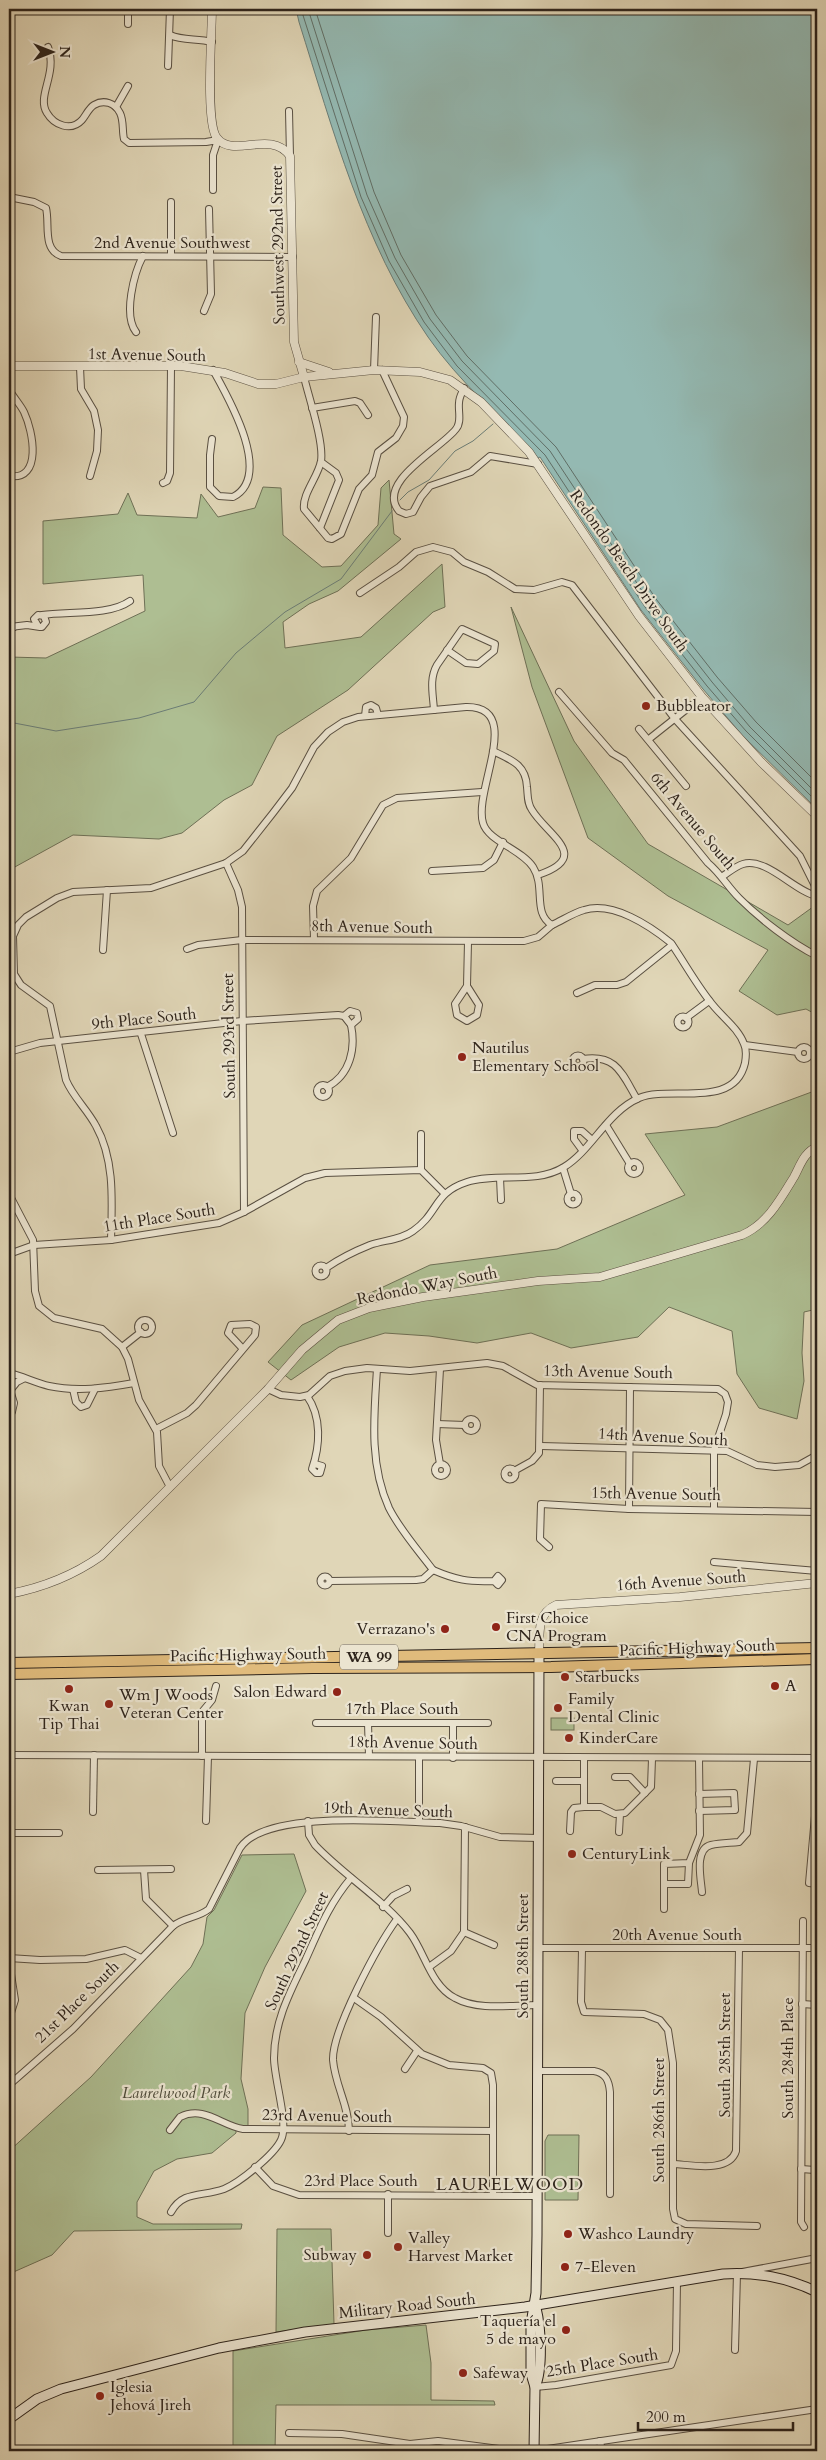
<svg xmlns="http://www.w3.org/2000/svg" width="826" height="2460" font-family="Cardo,serif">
	<rect width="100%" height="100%" fill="#e0d6b7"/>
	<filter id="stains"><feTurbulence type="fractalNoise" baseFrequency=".004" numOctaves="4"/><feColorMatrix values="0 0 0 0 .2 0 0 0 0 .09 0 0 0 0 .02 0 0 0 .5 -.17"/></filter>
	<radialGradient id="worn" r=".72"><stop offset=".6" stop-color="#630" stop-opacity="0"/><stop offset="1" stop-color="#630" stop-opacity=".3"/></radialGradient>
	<!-- green -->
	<g fill="#aebe92" stroke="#6e7056">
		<path d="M389,480L394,534L401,539L338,591L309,604L283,622L285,648L361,637L442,564L445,607L433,612L348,690L277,736L252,785L224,800L182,833L159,839L73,835L13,868L9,874V657L46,658L145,611L143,575L43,584V521L118,514L128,493L137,515L197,518L201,494L218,517L255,508L263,487L281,488L283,535L322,567L341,566L378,525L381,488Z"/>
		<path d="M511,607L574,741L648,844L788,925L817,904V1015L806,1009L777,1015L739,991L768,950L668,896L588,838L532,687Z"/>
		<path d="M817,1090V1309L804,1312L802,1353L804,1381L797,1419L759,1408L737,1374L732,1331L669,1307L638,1337L571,1348L531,1333L477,1343L429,1336L385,1333L339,1347L291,1380L268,1362L302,1325L430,1265L557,1249L685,1195L645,1134L717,1127Z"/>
		<rect x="551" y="1718" width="23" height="12"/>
		<path d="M294,1854L306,1891L265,1967L245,2013L241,2079L248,2109V2128H236V2133L212,2153L177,2159L154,2171L137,2202V2217L153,2224H242L241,2229L74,2231L52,2255L9,2274V2151L91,2077L191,1967L203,1944L207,1917L214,1910L242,1855Z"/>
		<path d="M548,2135H579L578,2200H545V2141Z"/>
		<path d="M277,2229H331L334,2324L276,2332Z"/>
		<path d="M426,2325L431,2363V2400L494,2401L495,2405H276L275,2451H233V2351L366,2330Z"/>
	</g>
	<!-- water -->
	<path fill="#94b9b2" stroke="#6b7d76" d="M296,9H817V809L742,735L703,689L641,610L540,457L538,458C502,418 459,382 428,337C363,243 333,130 299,22Z"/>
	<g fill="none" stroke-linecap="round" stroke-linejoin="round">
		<!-- shore -->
		<g stroke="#606e66" stroke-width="1">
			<path d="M301,9L361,197L389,261L424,322L457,366L545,455L645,607L707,686L746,731L817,802"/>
			<path d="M308,9L367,195L395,258L430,319L462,361L550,451L650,603L712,682L750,727L817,794"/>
			<path d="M315,9L374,192L401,255L436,315L467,356L556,447L656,599L717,677L756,722L817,783"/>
		</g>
		<!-- stream -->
		<g stroke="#6b7d76" stroke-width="1">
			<path d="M400,500L408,492L429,480L455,451L473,441L493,424"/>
			<path d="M9,722L56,731L139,718L194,702L236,653L285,612L341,579L392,511"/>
		</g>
		<!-- minor casing -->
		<g stroke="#5a5042" stroke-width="8">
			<g id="minor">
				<path d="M128,24V9"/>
				<path d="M170,35C183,41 197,38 212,42"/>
				<path d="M48,47C58,74 36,96 47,113C54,125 71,132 82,120C86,115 89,108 94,105C104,99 115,103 120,113C124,121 122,131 124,139L129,143L206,142L218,140L213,155V190"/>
				<path d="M168,66L170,9"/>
				<path d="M116,107L128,86"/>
				<path d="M289,111L290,156"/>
				<path d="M9,197L34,202L46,208C50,224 42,249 61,256L293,257"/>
				<path d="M171,202V256"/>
				<path d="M204,311L211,294L209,209"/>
				<path d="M136,332C123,315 134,273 143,256"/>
				<path d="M80,367L81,389L94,411L98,430L97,451L90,476"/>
				<path d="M374,370L376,317"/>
				<path d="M304,377C309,398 324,442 321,461C318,477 302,494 304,509L328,538L332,539L341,534L359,489L372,475L378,452L396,438L403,426L404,417L382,370"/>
				<path d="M464,388C462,393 459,397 459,403C458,411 462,422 456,429C442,448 375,482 399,511L406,514L413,512L421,497L430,486L471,472L490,456L538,464"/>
				<path d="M9,389C13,397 20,404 24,412C33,431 43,481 9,476"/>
				<path d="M312,408L355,401L360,403L368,415"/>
				<path d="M212,439L210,455V487L219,496L233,497C274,476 228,397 213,370"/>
				<path d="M163,483L167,481L170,473L171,366"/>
				<path d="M320,528L339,480L336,473L321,462"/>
				<path d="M9,556L11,563L9,614L11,625L14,627"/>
				<path d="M360,593L399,567L416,552L433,547L452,552L464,562L488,572L515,589L534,590L562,582L572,585L675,719L800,856L817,890"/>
				<path d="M42,615C68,611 109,616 130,601"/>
				<path d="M10,627L27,625L40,627H42L46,622L44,616L38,615L34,619L38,626"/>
				<path d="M559,692L612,753L624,760L708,863C721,874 727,886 739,898C760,919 791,943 817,956"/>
				<path d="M434,710C433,694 429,679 437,665L462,629L495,644L494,651L478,664L466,663L447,650"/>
				<path d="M365,716L366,707L371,705L376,708L378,715"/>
				<path d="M639,729L686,786"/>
				<path d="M649,739L702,697"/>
				<path d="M493,751C512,760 526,765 527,787C528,796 527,803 532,810C547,835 593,857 538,875"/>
				<path d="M226,863L238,890L242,907L244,1212"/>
				<path d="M432,871L483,868L494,860L503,842"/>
				<path d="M723,876C729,872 736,866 743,864C767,857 795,892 817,896"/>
				<path d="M314,939L313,906L317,891L351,858L383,805L397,798L482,792"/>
				<path d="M187,949L198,945L242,940L524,941L538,937L552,925"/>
				<path d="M103,950L107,890"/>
				<path d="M467,986L455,1004L457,1015L467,1021L477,1015L479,1005L467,986L468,942"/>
				<path d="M577,993L595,985H617L626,982L672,945"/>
				<path d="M344,1016L350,1011L357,1013L358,1019L351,1025"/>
				<circle cx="683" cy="1022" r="5.5"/>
				<path d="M686,1018L709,1001"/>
				<path d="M141,1034L173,1133"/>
				<path d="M745,1045L798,1052"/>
				<circle cx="804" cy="1053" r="6"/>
				<path d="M9,1052L40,1043L242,1021L338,1015L344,1016L351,1025C356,1049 350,1075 327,1087"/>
				<circle cx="578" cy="1061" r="5.5"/>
				<path d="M583,1059C617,1054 622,1074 637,1099"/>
				<circle cx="323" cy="1091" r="6"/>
				<path d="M606,1125L630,1164"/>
				<path d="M421,1134V1170"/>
				<path d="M582,1150L574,1139V1131H582L592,1140"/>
				<circle cx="634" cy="1168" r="6"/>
				<path d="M563,1168L571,1194"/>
				<path d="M500,1178L501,1200"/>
				<circle cx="573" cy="1199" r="5.5"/>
				<path d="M9,1194L33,1240L35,1291L39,1306L54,1318L102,1329L122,1347L128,1359L139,1400L157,1432L159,1466L170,1487"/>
				<path d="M111,1240C112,1202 115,1160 96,1126C87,1109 73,1097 66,1080L50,1006L21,985L14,974L13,936L18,925L26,917L57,898L73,892L151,888L226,863L243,851L273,813L292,788L314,747L328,732L343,722L358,717L466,707C525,706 473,790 483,823C488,841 521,849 533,867C546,887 532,913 552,925C563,920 573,913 584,910C613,901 650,926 671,943C684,962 695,982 709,1000C719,1015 738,1027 744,1044C747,1050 746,1057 745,1063C734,1110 671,1085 639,1098C607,1112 592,1150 564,1167C535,1185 498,1172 467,1182C433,1193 439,1213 413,1231C401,1240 384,1240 370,1245C355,1251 339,1259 326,1268"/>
				<path d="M9,1254L34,1245L111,1240L219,1223L244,1212L305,1178L325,1173L421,1170L444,1193"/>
				<circle cx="321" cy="1271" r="5.5"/>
				<circle cx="145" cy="1327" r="7"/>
				<path d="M122,1347L141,1332"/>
				<path d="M377,1369C374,1416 369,1464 389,1508C400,1530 418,1550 433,1570"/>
				<path d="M9,1373C22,1376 36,1383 49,1386C77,1392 106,1388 134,1383"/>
				<path d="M9,1387L14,1403L12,1412L9,1414"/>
				<path d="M73,1389L76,1402L81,1407L87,1405L95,1389"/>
				<path d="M268,1389L281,1395L300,1397L309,1395L330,1376L345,1371L367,1368L410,1371L487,1363L503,1366L537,1385L718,1389L725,1394L728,1402L726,1414L714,1450V1509"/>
				<path d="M9,1392L17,1382L23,1379"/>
				<path d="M307,1396C322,1417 320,1446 312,1469L316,1473H320L322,1466L315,1464"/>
				<circle cx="471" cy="1425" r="6"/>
				<path d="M437,1424L465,1425"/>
				<path d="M156,1429L187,1413L196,1405L255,1335L256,1327L250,1324L231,1325L228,1333L243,1349"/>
				<path d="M541,1446L727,1451L757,1465L775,1467L799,1465L817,1455"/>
				<path d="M440,1464L436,1440L440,1369"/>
				<circle cx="441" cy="1470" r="6"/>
				<circle cx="510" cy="1474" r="5.5"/>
				<path d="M514,1471L532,1461L539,1453L540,1385"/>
				<path d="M629,1509L630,1387"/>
				<path d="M549,1547L540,1539L541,1504L629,1509L817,1512"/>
				<path d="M714,1562L817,1571"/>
				<circle cx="325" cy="1581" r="4.5"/>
				<path d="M330,1581L416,1580L423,1579L433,1570C456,1580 468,1582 494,1581L498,1576L502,1580L498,1585L494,1581"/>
				<path d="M316,1723H488"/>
				<path d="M368,1723L369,1756"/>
				<path d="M453,1723V1758"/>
				<path d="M9,1755L817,1758"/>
				<path d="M202,1756V1712L212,1700L216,1686"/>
				<path d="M816,1758L815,1816L809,1883L817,1884"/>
				<path d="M584,1759V1807H601L615,1814L625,1813L651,1787L652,1759"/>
				<path d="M615,1777H630L645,1793"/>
				<path d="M556,1781H584"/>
				<path d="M699,1794L734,1793L735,1810L699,1811"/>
				<path d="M93,1812L94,1755"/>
				<path d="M206,1821L208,1756"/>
				<path d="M308,1821L309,1835L315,1845C343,1875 386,1901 410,1933C425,1953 431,1986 455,1998C478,2011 512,2005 538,2005"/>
				<path d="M419,1822V1757"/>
				<path d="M570,1831L571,1812L574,1808L584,1807"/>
				<path d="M619,1832L620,1814"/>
				<path d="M9,1833H59"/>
				<path d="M98,1870L171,1869"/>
				<path d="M144,1870L146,1899L173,1926"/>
				<path d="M664,1884H688L689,1863"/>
				<path d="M702,1892C701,1879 694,1849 711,1845C720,1843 730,1843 739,1842L747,1833L754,1759"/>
				<path d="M383,1907L393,1896L407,1889"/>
				<path d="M664,1909V1864L689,1863L700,1835L699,1759"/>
				<path d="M803,1921L801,2222L804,2227"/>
				<path d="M464,1932L494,1945"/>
				<path d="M538,1948H817"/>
				<path d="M582,1949L581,2002L584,2012L644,2014L660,2020L668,2030L673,2063V2209L675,2219L686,2224L757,2226"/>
				<path d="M9,1958L40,1960L86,1959L125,1950L141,1958"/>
				<path d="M9,1961L15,2000L9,2019"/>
				<path d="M429,1967L451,1951L464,1932L465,1827"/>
				<path d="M354,1998L381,2017L422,2054L449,2065L483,2068L491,2073L493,2085V2195"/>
				<path d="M802,2004L817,2005"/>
				<path d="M405,2069L417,2051"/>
				<path d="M537,2071H594C606,2073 609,2081 610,2092V2194"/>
				<path d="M9,2085L73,2029L173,1926C184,1917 198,1918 209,1909L240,1848C266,1809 395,1822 440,1823L461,1826L500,1837L538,1838"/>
				<path d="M170,2130L180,2117C204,2105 222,2126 243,2129L493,2131"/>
				<path d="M349,2131C349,2106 335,2085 333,2060C332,2030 378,1945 397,1919"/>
				<path d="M674,2164C692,2165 729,2173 736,2151L739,1948"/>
				<path d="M255,2167L273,2186L299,2195L537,2196"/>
				<path d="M801,2169L815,2170"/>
				<path d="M388,2194V2233"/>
				<path d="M171,2212C183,2190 203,2197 224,2189C239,2183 274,2155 281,2140C289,2124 274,2079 274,2058C274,2022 290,1992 305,1961C319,1930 329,1904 351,1878"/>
				<path d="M735,2350L737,2273L817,2258"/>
				<path d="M535,2387L556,2385L671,2365L676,2351L677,2281"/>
				<path d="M289,2433L342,2434L410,2444L438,2441L499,2449H534"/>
				<path d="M600,2441L602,2451"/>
				<path d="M534,2451L817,2409"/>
			</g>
		</g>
		<!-- tertiary casing -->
		<g stroke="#5a5042" stroke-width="9">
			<g id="tertiary">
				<path d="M212,9C212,31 205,124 217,138C233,159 271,129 290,156L294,342L304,377"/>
				<path d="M299,362L329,372"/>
				<path d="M9,366H181L225,373L258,384H276L304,377L374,370L420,372L450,380L481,402L529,452L639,616L702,697L761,762L817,816"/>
				<path d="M9,1594C41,1588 74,1575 101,1556L268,1389L302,1350L338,1320L369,1308L423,1297L538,1281L600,1277L742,1235C767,1224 780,1200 794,1177C800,1166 804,1152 817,1147"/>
				<path d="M539,1653C540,1634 536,1614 556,1605L680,1597L817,1583"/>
			</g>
		</g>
		<!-- secondary casing -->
		<g stroke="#2d231b" stroke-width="11">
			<g id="secondary">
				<path d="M535,2387C543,2369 541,2328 536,2308"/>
				<path d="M9,2419L37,2399L61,2389L219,2348L305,2332L525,2307L723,2274C757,2272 786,2277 817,2292"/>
				<path d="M534,2451L535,2387L531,2374V2324L536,2293L537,2235L539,1653"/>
			</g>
		</g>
		<!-- primary casing -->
		<g stroke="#2d231b" stroke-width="12">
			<g id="primary">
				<path d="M9,1663L817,1648"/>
				<path d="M9,1674L313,1668L551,1667L817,1659"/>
			</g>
		</g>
		<!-- minor -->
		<use href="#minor" stroke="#ebe4d0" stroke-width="6"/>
		<!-- tertiary -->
		<use href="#tertiary" stroke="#ebe4d0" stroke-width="8"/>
		<!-- secondary -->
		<use href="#secondary" stroke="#ebe4d0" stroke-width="9"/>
		<!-- primary -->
		<use href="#primary" stroke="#e0bb7c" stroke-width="10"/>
	</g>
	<!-- markers -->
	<g fill="#8f2418" stroke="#ebe4d0" stroke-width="2">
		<circle cx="646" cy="706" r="5"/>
		<circle cx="462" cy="1057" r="5"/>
		<circle cx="496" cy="1627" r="5"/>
		<circle cx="445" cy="1629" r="5"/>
		<circle cx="565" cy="1677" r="5"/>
		<circle cx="775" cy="1686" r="5"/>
		<circle cx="69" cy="1689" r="5"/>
		<circle cx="337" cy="1692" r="5"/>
		<circle cx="109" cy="1704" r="5"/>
		<circle cx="558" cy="1708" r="5"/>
		<circle cx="569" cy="1738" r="5"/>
		<circle cx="572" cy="1854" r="5"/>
		<circle cx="568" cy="2234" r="5"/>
		<circle cx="398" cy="2247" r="5"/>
		<circle cx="367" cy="2255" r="5"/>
		<circle cx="565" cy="2267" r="5"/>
		<circle cx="566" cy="2330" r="5"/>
		<circle cx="463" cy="2373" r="5"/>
		<circle cx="100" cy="2396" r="5"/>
	</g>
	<g text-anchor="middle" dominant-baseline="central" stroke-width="4.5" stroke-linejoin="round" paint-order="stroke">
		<!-- shield labels -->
		<rect fill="#ebe4d0" stroke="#665d51" stroke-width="1" x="340" y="1644.5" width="58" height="25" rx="4"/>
		<g font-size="15" font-weight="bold" fill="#2d231b">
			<text x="369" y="1657">WA 99</text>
		</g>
		<!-- street labels -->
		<g font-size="16" fill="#2d231b" stroke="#ebe4d0">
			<text x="172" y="243">2nd Avenue Southwest</text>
			<text transform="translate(278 245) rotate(-91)">Southwest 292nd Street</text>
			<text transform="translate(147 355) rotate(1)">1st Avenue South</text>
			<text transform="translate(629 571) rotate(55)">Redondo Beach Drive South</text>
			<text transform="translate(693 821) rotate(50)">6th Avenue South</text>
			<text transform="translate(372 927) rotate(1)">8th Avenue South</text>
			<text transform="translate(144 1019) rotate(-6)">9th Place South</text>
			<text transform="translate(229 1036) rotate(-91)">South 293rd Street</text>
			<text transform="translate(159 1218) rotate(-9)">11th Place South</text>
			<text transform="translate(427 1286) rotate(-11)">Redondo Way South</text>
			<text transform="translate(608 1372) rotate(1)">13th Avenue South</text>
			<text transform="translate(663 1437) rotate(3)">14th Avenue South</text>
			<text transform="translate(656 1494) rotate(1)">15th Avenue South</text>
			<text transform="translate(681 1581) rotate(-4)">16th Avenue South</text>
			<text transform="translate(697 1648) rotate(-2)">Pacific Highway South</text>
			<text transform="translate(248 1655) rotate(-1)">Pacific Highway South</text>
			<text x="402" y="1709">17th Place South</text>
			<text transform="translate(413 1743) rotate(1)">18th Avenue South</text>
			<text transform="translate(388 1810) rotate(2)">19th Avenue South</text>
			<text x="677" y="1935">20th Avenue South</text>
			<text transform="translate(297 1951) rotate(-65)">South 292nd Street</text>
			<text transform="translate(523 1956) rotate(-90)">South 288th Street</text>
			<text transform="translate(77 2002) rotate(-44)">21st Place South</text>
			<text transform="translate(725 2055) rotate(-90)">South 285th Street</text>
			<text transform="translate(788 2058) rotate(-90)">South 284th Place</text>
			<text transform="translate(327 2116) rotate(1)">23rd Avenue South</text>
			<text transform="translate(659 2120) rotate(-90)">South 286th Street</text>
			<text x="361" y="2181">23rd Place South</text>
			<text transform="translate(407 2306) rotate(-6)">Military Road South</text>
			<text transform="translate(602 2363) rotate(-9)">25th Place South</text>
		</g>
		<!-- poi labels -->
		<g font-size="16" fill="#2d231b" stroke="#ebe4d0" text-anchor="start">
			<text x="656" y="706">Bubbleator</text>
			<text x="472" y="1048">Nautilus<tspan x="472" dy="18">Elementary School</tspan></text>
			<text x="506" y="1618">First Choice<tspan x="506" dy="18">CNA Program</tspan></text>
			<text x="435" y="1629" text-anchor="end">Verrazano's</text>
			<text x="575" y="1677">Starbucks</text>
			<text x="785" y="1686">A</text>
			<text x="327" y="1692" text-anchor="end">Salon Edward</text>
			<text x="119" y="1695">Wm J Woods<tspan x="119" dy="18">Veteran Center</tspan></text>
			<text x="568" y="1699">Family<tspan x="568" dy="18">Dental Clinic</tspan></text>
			<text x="69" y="1706" text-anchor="middle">Kwan<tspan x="69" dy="18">Tip Thai</tspan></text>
			<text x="579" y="1738">KinderCare</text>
			<text x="582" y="1854">CenturyLink</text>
			<text x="578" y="2234">Washco Laundry</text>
			<text x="408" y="2238">Valley<tspan x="408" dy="18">Harvest Market</tspan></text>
			<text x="357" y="2255" text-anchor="end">Subway</text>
			<text x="575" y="2267">7-Eleven</text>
			<text x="556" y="2321" text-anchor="end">Taquería el<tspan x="556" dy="18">5 de mayo</tspan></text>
			<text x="473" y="2373">Safeway</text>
			<text x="110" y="2387">Iglesia<tspan x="110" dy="18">Jehová Jireh</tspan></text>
		</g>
		<!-- park labels -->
		<g font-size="16" font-style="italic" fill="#4d4a39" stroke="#ebe4d0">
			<text x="176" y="2093">Laurelwood Park</text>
		</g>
		<!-- neighbourhood labels -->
		<g font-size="18" letter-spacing="1" fill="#2d231b" stroke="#ebe4d0">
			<text x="510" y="2184">LAURELWOOD</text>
		</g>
	</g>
	<!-- margin -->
	<rect width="826" height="2460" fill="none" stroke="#e0d6b7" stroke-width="30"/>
	<rect x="10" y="10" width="806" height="2440" fill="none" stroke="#2d231b" stroke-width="2.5"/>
	<rect x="15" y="15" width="796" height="2430" fill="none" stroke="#2d231b"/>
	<!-- north arrow -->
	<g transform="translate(52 52) rotate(90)" stroke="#ebe4d0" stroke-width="4" paint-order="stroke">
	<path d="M0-4L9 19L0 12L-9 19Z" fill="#2d231b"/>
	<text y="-8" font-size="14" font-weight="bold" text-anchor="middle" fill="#2d231b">N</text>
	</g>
	<!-- scale -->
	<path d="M638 2422v8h155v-8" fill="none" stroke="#2d231b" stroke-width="2.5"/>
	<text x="646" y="2422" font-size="15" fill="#2d231b" stroke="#ebe4d0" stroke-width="4" paint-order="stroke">200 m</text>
	<rect width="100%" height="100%" filter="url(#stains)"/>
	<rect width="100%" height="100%" fill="url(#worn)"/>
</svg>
